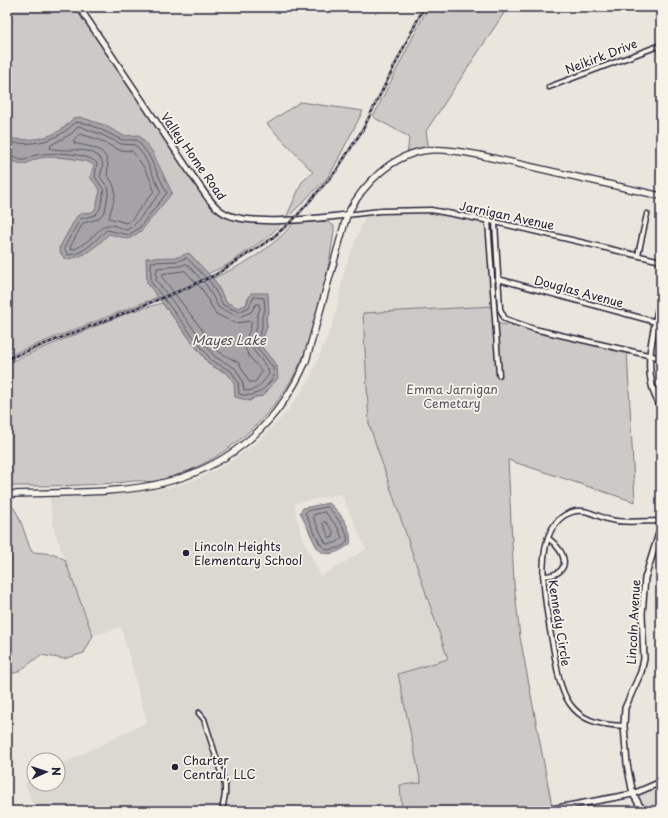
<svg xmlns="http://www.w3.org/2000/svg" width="668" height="818" font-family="'Playpen Sans',sans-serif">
	<rect width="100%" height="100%" fill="#eae6de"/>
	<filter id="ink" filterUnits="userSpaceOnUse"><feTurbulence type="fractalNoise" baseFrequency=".025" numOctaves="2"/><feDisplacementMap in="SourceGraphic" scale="8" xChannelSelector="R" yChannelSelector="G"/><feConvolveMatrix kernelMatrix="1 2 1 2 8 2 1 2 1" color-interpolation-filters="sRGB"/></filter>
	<g filter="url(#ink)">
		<!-- built -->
		<g fill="#dbd8d2" fill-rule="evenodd">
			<path d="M418,212H435L488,221L493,306L363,313L448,659L398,674L421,784L400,785L402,811H35L25,783L34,778V784H58V766L147,722L121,627L93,636L54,530L49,492L168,488L195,480L227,464L260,440L288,410L309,381L334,320L345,268L365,216ZM341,494L366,549L321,576L306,546L296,516L295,503Z"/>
			<path d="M661,782V811H643L633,794Z"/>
		</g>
		<!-- green -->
		<g fill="#cdc9c6" stroke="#787680">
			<path d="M7,7H79L218,209L236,218L285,220L302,182L313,172L267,124L300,102L363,111L334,167L327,178L269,236L227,265L155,298L7,356Z"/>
			<path d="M428,7H508L426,131L429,150L407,157L409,137L373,117Z"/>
			<path d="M317,221L328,222L334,226V231C328,272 319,319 303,357C277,417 222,465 158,481C151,483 142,480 134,481C92,486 50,486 7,486V363L130,312L162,303L210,365L228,374L249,401L255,397L262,396L277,366L260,345L267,327L266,316L248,298L246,305L238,308L226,302L213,278C244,265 271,249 294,223Z"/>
			<path d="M493,306L494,323L534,329L627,350L635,502L508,460L514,583L520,637L552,806L522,811H402L400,785L421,783L398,674L448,659L369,424L363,313Z"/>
			<path d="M7,502C20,508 25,539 32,552L55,554L65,560L93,636L84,653L64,659L41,655L18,672L10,674L7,749Z"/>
		</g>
		<!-- water -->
		<g fill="#a6a3a6" stroke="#716f7b">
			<path d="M80,117L104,125L124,136L139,135L152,151L172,193L141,231L129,239L109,234C95,247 85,258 66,259L61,254L59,248L77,216L83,213L93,212L96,207L100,190L90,177L94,165C83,158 48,155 36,159C32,160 29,163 25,164C19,164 13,161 7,159V138C31,142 58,139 73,118Z"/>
			<path d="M189,253L215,281L226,302L238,308L246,305L251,293H268L269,313L266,316L267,327L260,345L277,366L278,378L263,396L255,397L250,401L235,397L234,383L228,374L210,365L147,283L146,258L178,257Z"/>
			<path d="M329,503C340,512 353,529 350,544C339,552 325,560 316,546L300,512L303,508Z"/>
		</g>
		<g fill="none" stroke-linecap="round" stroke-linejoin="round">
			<!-- shore -->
			<g stroke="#575666" stroke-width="1">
				<path d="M79,126L100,134L121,144L135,145L144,156L161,192L135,224L127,230C121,229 114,224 108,225C99,226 88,246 71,250L70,247L83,223L98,219L105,211L109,189L100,177L103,165C97,142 64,154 50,148L51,145L71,134Z"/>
				<path d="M80,134L97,139L119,150L132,151C141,162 151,177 154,191L131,220L126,223L109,218C113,200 121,191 107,175C112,148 94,148 74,143V140Z"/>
				<path d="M7,142C32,146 58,142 75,122L89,124L122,140H137L148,154L167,193L139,228L129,235L107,230C94,240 86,254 68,255L64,248L80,219L95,215L100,209L104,190L95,177L97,163C85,152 52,152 36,155C32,155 29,159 25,160C20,161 13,156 7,156"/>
				<path d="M187,258L211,283L223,305L239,312L249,307L254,297L264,298L265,310L262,316V327L256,346L273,367L274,376C266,389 255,399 239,394L238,382L231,371L212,361L151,282V262L178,261Z"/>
				<path d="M187,264L207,286L219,308L239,317L251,312L256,304H259L260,309L257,316V326L251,347L268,369L269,374C263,382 255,394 244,390L242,380L235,368L215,357L156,280L157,268L179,266Z"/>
				<path d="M185,271L202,289L216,314L235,323L251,321C252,328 248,333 246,339C241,353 256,362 262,372L255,382H249L239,363L219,352L162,277L163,274Z"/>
				<path d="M328,507C333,512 350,533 347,541C345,548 333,549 327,550L320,544L305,513L307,511Z"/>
				<path d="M325,512L338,528L342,538L336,543L326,544L313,517L314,515Z"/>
				<path d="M324,522H326L333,531V538L329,537L323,524Z"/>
			</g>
			<!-- minor casing -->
			<g stroke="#22223b" stroke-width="7">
				<g id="minor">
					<path d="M549,87L661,45"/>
					<path d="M347,215L380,211L431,210L495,222L661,261"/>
					<path d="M488,221L499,375"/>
					<path d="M495,222L500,309L505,319L534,329L661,358"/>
					<path d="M638,255L647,214"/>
					<path d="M498,279L656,322"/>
					<path d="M543,576C573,575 567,552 548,538"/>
					<path d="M199,713L204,719L225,785V794L222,811"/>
					<path d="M624,726C605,725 587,723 574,709C559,693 557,667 553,646C547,614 527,526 572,512C584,508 592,514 604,518C619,524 644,521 661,521"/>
				</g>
			</g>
			<!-- tertiary casing -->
			<g stroke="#22223b" stroke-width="8">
				<g id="tertiary">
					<path d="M79,7L192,175C201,187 209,203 221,211C244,228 318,218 347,215"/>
					<path d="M661,297C653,335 640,372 661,408"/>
					<path d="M541,811L633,794L661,782"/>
					<path d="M643,811L633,794L627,764L624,726L625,708L641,672L644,659L642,614L645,578L661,527"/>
				</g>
			</g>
			<!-- secondary casing -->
			<g stroke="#22223b" stroke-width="8">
				<path id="secondary" d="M7,494C58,492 121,495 170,481C233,464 280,421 306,361L347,215C363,184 393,153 430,150C446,149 463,152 479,155L661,196"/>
			</g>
			<!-- minor -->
			<use href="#minor" stroke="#f7f3e8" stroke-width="4"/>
			<!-- tertiary -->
			<use href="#tertiary" stroke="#f7f3e8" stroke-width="5"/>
			<!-- secondary -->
			<use href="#secondary" stroke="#f7f3e8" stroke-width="5.5"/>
			<!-- rail casing -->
			<g stroke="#22223b" stroke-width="2.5">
				<path id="rail" d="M7,359L177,292L215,275L271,239L294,219L336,171L363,129L424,7"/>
			</g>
			<!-- rail -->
			<use href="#rail" stroke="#f7f3e8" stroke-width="1" stroke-dasharray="3" stroke-linecap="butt"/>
		</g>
	</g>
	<!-- markers -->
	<g fill="#22223b" stroke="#f7f3e8" stroke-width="1.5">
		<circle cx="186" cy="553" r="4"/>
		<circle cx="175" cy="767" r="4"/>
	</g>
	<g text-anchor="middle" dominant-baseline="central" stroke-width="3.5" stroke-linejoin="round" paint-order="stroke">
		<!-- street labels -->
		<g font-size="12" fill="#22223b" stroke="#f7f3e8">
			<text transform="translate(601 56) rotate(-21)">Neikirk Drive</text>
			<text transform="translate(194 156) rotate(55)">Valley Home Road</text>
			<text transform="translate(507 215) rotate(12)">Jarnigan Avenue</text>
			<text transform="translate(579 291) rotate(15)">Douglas Avenue</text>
			<text transform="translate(633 622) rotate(-87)">Lincoln Avenue</text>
			<text transform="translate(560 623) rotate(81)">Kennedy Circle</text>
		</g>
		<!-- park labels -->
		<g font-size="12" fill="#555465" stroke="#f7f3e8">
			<text x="452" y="389">Emma Jarnigan<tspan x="452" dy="14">Cemetary</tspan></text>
		</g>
		<!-- poi labels -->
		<g font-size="12" fill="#22223b" stroke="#f7f3e8" text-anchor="start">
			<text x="194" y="546">Lincoln Heights<tspan x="194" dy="14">Elementary School</tspan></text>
			<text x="183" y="760">Charter<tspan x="183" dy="14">Central, LLC</tspan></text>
		</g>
		<!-- water labels -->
		<g font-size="13" font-style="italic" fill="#504f60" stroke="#f7f3e8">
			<text x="229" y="339">Mayes Lake</text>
		</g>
	</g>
	<!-- margin -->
	<rect width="668" height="818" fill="none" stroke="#f7f3e8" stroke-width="24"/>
	<rect x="12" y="12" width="644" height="794" fill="none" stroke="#22223b" stroke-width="1.5" filter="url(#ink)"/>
	<!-- north arrow -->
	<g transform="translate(46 772) rotate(87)"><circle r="19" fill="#f7f3e8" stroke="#a29fa3"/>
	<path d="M0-3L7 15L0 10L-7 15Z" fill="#22223b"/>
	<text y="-6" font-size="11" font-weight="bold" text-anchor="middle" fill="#22223b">N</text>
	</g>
</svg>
